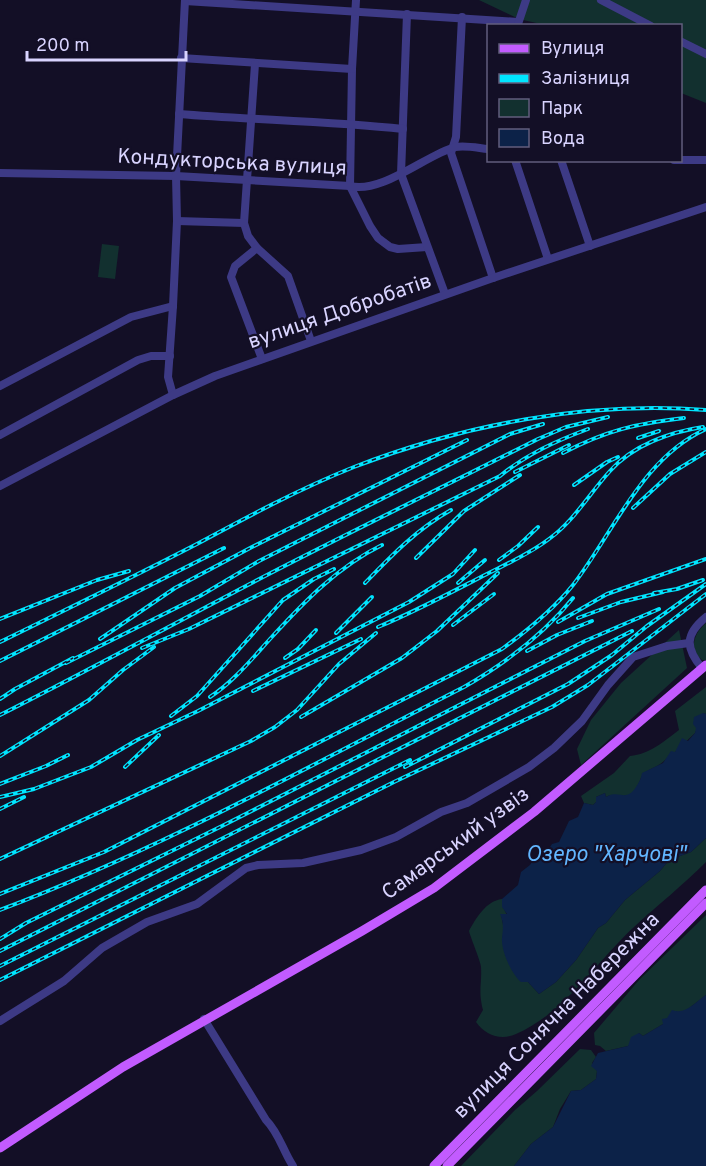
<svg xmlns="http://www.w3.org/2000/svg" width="706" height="1166" font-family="Overpass,sans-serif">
	<rect width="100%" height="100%" fill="#130f26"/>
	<!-- green -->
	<g fill="#12302f">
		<path d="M479,0H706V103L681,93L680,26L545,25L519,19Z"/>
		<path d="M102,244L119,246L115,279L98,277Z"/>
		<path d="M706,623V660H702C688,649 694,633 706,623Z"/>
		<path d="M679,630L687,668L581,765L577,749L591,720L621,683Z"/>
		<path d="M706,687V714L703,713L695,733L675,752H671C663,768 646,768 642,776C639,781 636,794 629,795C620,798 614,792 606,797L605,793L596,797V802L593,805L584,803L581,796L614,773L630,756C650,754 663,742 679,730L675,711Z"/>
		<path d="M706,838V862C683,885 658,905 634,927C596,962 566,1012 516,1034C501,1041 485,1035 476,1022L483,1010C478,990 482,985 481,967C481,962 471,939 469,931C476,918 486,901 502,899L503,907L507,915L501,914L504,930L502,939L528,982L539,994L556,982L576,960L598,928L606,923L625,900L660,871L669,860L691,852Z"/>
		<path d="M706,915V995L684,1012L679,1013L675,1011L663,1024L643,1036L639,1033L628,1046L606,1051L600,1046L595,1045L594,1033L639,980Z"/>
		<path d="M580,1049L591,1050L596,1057L592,1063L597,1071L596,1079L581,1090L571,1091L560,1109L553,1127L531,1144L514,1166H461L515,1110L537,1091Z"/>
	</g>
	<!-- water -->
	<g fill="#0c2248">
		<path d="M703,713L706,714V838L691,852L669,860L660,871L625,900L606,923L598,928L576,960L556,982L539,994L528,982H521C511,973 501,951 502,938C503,928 504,923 500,914H507L502,907V899L518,885L521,872L530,865L533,860C544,860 546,853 552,844L559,842L569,821L578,817L584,803L593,805L596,802V797L605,793L606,797C619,789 626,803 636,787C639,782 641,779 642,773L663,763L671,751L675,752L682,738L688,741L695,733L696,728L693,724L694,717Z"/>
		<path d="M706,995V1166H514L531,1144L553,1127L571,1091L581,1090L596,1079L597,1071L591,1066L598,1053L628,1046L631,1037L639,1033L643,1036L663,1024L662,1019L667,1018L672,1010C686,1015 694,1003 706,995Z"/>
	</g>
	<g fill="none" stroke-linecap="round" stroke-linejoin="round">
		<!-- minor -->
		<g stroke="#3d3a85" stroke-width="8">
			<path d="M356,0L352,69L350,186L370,226L378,238L390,247L398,249L427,247"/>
			<path d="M601,0L651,26"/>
			<path d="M185,1L518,22"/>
			<path d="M407,14L401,174L445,294"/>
			<path d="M462,17L456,137L451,153L493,278"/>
			<path d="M518,24L526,0"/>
			<path d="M680,41L706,54"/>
			<path d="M181,58L352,69"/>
			<path d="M255,64L244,223L248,236L257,248L288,276L311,341"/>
			<path d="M179,114C253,120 328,121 403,129"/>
			<path d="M515,160L548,259"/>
			<path d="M561,160L590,246"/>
			<path d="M674,160H706"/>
			<path d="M0,173L176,176L350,186C382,194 426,155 455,147C466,145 478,148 488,149"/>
			<path d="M177,221L244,223"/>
			<path d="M257,248L235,266L231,277L262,359"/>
			<path d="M0,386L131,317L173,306"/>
			<path d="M173,395L168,377L173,306L177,221L176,176L185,0"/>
			<path d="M0,435L138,360L151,356H170"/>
			<path d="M0,486L173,395L215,376L493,278L706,207"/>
			<path d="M702,668C685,648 685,634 706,617"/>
			<path d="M204,1019L266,1120C279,1133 283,1151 293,1166"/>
			<path d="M0,1021L64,981L102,948L147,922L197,904L246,868L258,865L303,863L361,850L396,837L441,812L467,803L529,767L554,748L582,721L608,685L633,657L667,646L689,643"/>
		</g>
		<!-- major -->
		<g stroke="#c25bff" stroke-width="9">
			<path d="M0,1148L123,1067L362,931L434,888L534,812L706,665"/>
			<path d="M434,1166L706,890"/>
			<path d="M447,1166L706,903"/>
		</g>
		<!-- rail casing -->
		<g stroke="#00e5ff" stroke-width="4">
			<g id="rail">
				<path d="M638,438L659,431"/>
				<path d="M563,453C607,430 635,424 684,418"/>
				<path d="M515,472L569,445"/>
				<path d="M574,485L607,462L618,457"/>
				<path d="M633,508L670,474L706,452"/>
				<path d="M416,558L464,511L520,475"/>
				<path d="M499,560L518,546L538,527"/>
				<path d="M365,583C392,555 417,529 451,510"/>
				<path d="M458,583L485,560"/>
				<path d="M654,593L677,589L703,580"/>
				<path d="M578,618L621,602L663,592"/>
				<path d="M0,619L97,580L129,571"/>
				<path d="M558,622L607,594L706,559"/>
				<path d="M453,625L494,594"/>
				<path d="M378,627C414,612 446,595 481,577C504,565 528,555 549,539C574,521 589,494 610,471C633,445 670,432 703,427"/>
				<path d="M336,633L372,597"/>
				<path d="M100,639L175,588L252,547L467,440"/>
				<path d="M0,642C65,610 131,578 195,545C247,517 299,489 354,467C465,424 588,401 706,410"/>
				<path d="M142,648L189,629L500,476C527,454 556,441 588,429"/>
				<path d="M527,651L557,635L592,621"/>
				<path d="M285,658L298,649L316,630"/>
				<path d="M0,661L224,548"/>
				<path d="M66,663L200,596L259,561L510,434L543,424"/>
				<path d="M253,691L361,639"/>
				<path d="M210,697C233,682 251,660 270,639C303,603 337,567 382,545"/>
				<path d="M0,699L15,689L73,658"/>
				<path d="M0,715C89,670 177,622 265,576C356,529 447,485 538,439L566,427L608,417"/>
				<path d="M171,716L197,696L283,600L314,579L334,569"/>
				<path d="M301,717L402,658L437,631L498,573"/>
				<path d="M0,756L89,700L123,670L154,647"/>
				<path d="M125,767L159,735"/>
				<path d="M405,767L568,684L612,655L647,626L706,584"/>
				<path d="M0,784L46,766L68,755"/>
				<path d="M0,797L34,789L91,767L137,740L198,711L409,602L453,574L475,550"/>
				<path d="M0,809L24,797"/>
				<path d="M0,859L251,741L275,727L297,710L339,664L376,633"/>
				<path d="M0,894L104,852L502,649C528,630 553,610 573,585C614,532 642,458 706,429"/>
				<path d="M0,910C161,849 311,765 464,687C504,664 544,634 573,598"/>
				<path d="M0,939L26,923L222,826L585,641L659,609"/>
				<path d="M0,951L632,631"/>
				<path d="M0,966L410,760"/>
				<path d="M0,980L394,782L552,707L588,685L706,594"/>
			</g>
		</g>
		<!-- rail -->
		<use href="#rail" stroke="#130f26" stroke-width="1.5" stroke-dasharray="4.5" stroke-linecap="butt"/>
	</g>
	<g text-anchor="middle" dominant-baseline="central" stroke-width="4.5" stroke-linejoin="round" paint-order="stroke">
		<!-- street labels -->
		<g font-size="21" fill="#d9d4ff" stroke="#130f26">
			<text transform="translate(232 163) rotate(3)">Кондукторська вулиця</text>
			<text transform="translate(340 312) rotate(-19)">вулиця Добробатів</text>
			<text transform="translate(456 844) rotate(-36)">Самарський узвіз</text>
			<text transform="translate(557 1016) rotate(-45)">вулиця Сонячна Набережна</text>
		</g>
		<!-- water labels -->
		<g font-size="22" font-style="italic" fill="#62b6ff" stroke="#130f26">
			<text x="606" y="855">Озеро "Харчові"</text>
		</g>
	</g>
	<!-- legend -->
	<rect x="487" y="24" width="195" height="138" fill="#130f26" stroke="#625e7d" stroke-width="1.5"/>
	<rect x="499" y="44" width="30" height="9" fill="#c25bff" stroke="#625e7d" stroke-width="1.5"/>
	<text x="541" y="54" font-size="18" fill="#d9d4ff">Вулиця</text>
	<rect x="499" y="74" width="30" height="9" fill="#00e5ff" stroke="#625e7d" stroke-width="1.5"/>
	<text x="541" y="84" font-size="18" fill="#d9d4ff">Залізниця</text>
	<rect x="499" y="99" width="30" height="18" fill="#12302f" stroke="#625e7d" stroke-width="1.5"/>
	<text x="541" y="114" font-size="18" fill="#d9d4ff">Парк</text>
	<rect x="499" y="129" width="30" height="18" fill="#0c2248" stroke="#625e7d" stroke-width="1.5"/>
	<text x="541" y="144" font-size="18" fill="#d9d4ff">Вода</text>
	<!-- scale -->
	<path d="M27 51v9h159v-9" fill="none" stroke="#d9d4ff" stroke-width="3"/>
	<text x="36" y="51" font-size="18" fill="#d9d4ff" stroke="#130f26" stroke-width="4.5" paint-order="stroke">200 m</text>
</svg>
